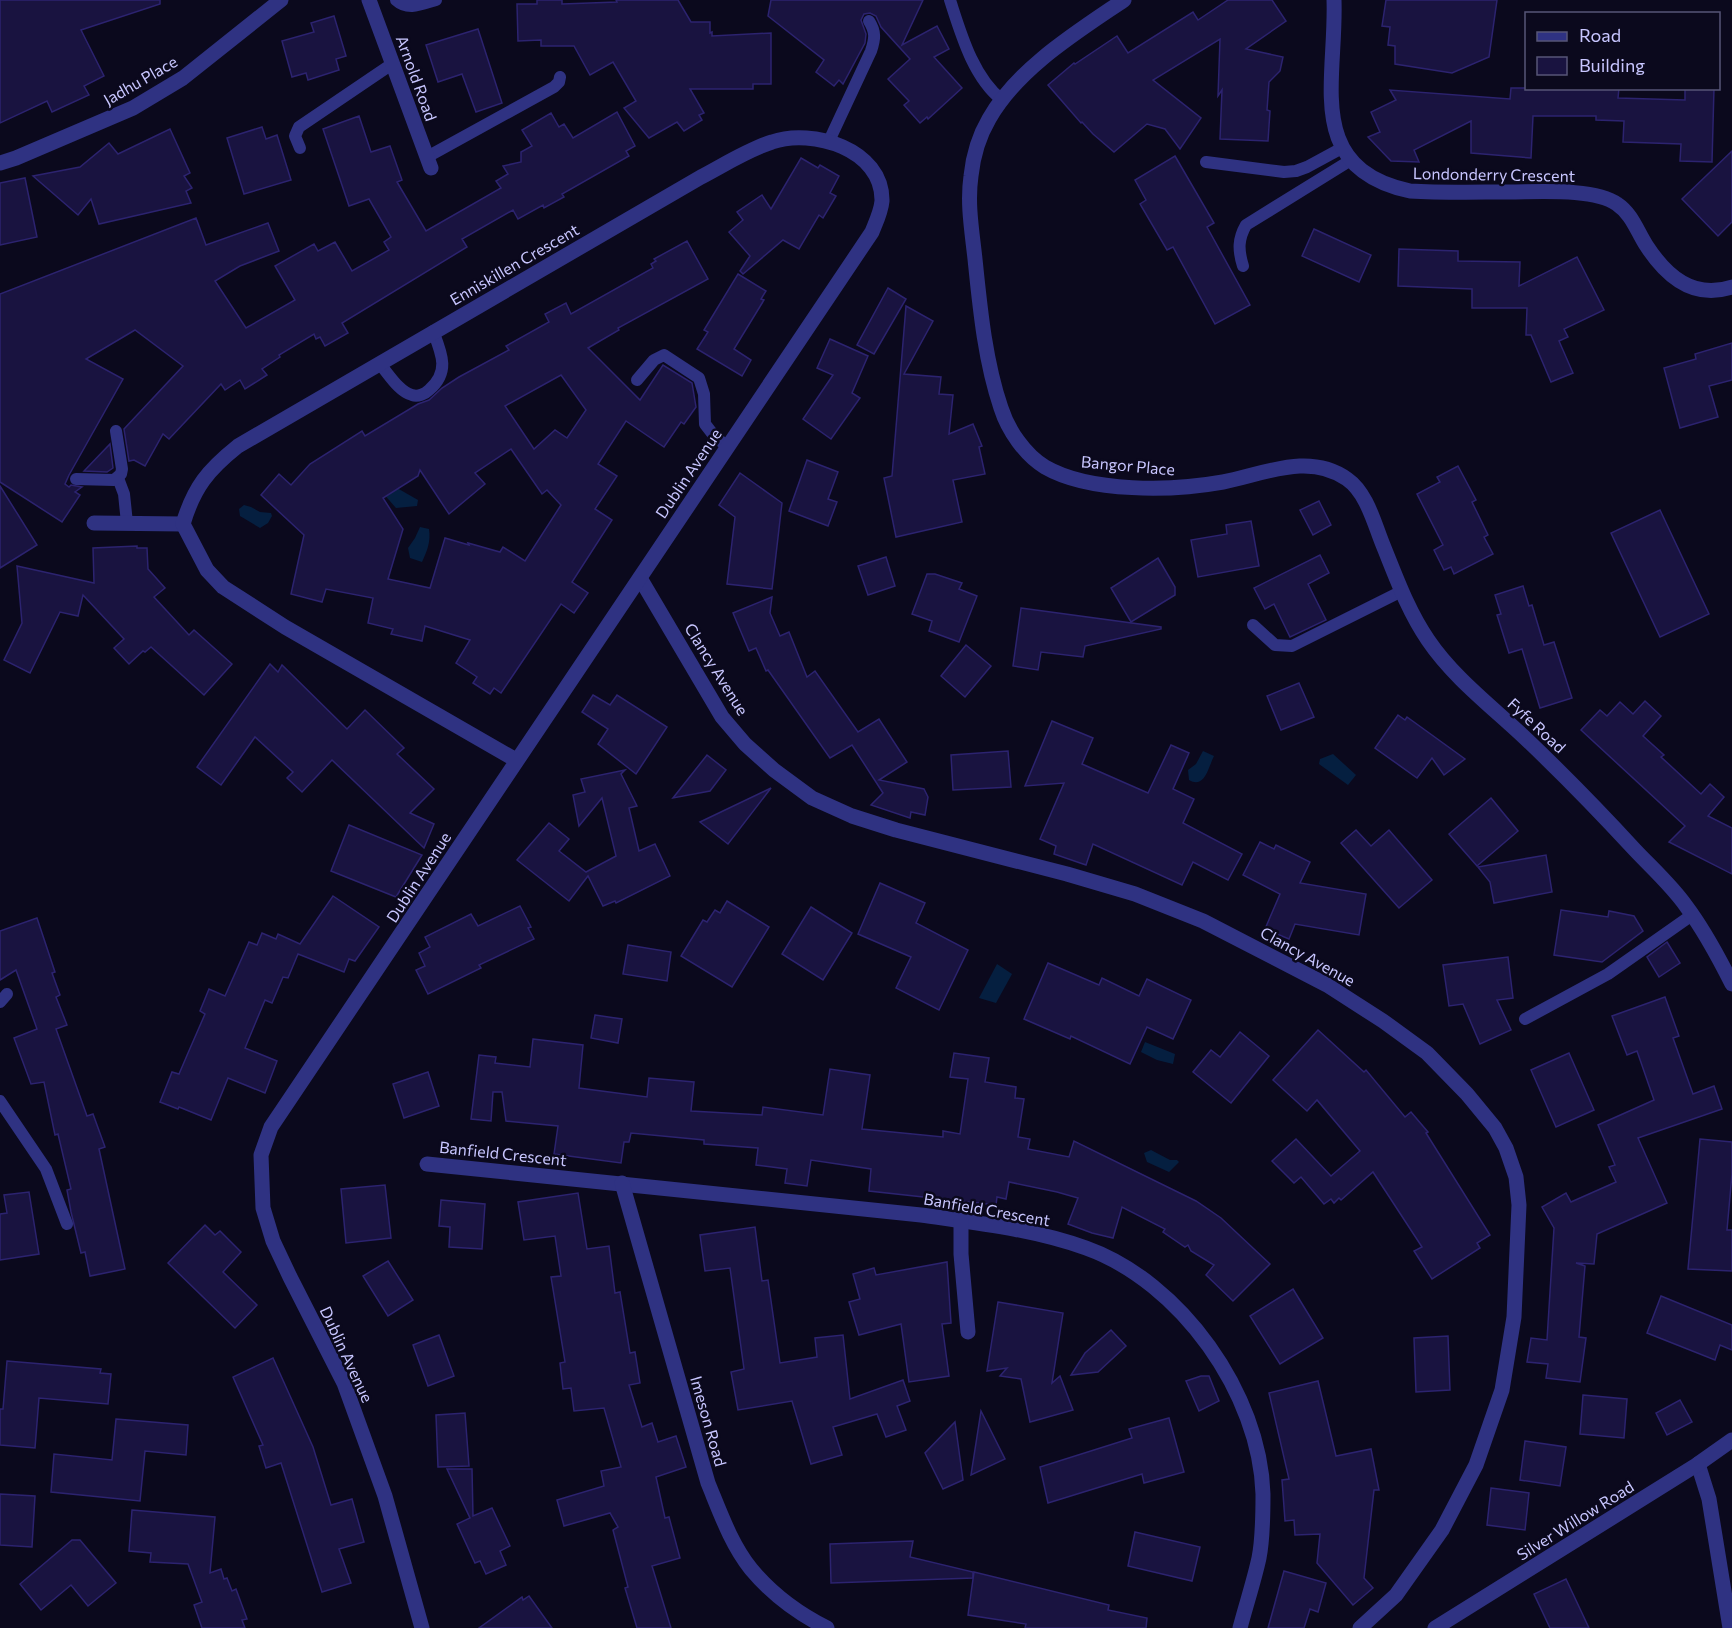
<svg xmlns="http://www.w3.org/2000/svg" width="1732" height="1628" font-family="Commissioner,sans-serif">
	<rect width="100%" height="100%" fill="#0b091d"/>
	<!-- water -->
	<g fill="#051f40">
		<path d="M390,484L418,500L417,506L396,508L382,492Z"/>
		<path d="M244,505L251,507L260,512L271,513L272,516L268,523L260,528L240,516L239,509Z"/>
		<path d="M420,527L429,529C431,542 427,551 422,562L410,558L408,548L415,538Z"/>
		<path d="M1203,751L1214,756C1208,768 1205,789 1189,780L1188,770L1196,764Z"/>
		<path d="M1333,754L1356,775L1348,785L1319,764L1320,759Z"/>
		<path d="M997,964L1012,974L996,1003L979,998Z"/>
		<path d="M1145,1042L1175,1054L1173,1064L1157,1060L1141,1052Z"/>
		<path d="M1151,1150L1170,1160H1177L1179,1162L1169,1172L1147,1162L1144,1153Z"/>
	</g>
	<!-- building -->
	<g fill="#191340" stroke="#2c236f" stroke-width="1.5" fill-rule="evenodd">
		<path d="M0,0H160V4L81,30L104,76L84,86L89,95L52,112L47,101L0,123Z"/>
		<path d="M537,0H562V4L617,2L616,0H678L691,22H710V33L712,32V36L771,33V84H753V89H690L704,113L699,115L702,120L684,131L677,122L649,138L624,108L636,101L613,62L590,75L574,46H541V40L518,41L517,4H537Z"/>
		<path d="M771,0H923L902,45L937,26L949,49L934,57L962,88L928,119L927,117L920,123L904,105L909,101L888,79L910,59L881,27L876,16L870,13L864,14L861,20L866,34L865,43L843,84L839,80L834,86L816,72L824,60L768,16Z"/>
		<path d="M1228,0H1272L1286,21L1246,49L1283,57L1280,71L1269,82L1267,110L1270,111L1268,141L1220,139L1222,90L1218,96L1220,39L1153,80L1201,118L1180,149L1165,129L1147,124L1114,152L1093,134L1082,122L1081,123L1048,85L1074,63L1075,64L1117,36L1128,53L1193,12L1198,20Z"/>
		<path d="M1386,0H1497L1489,57L1452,73L1395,64V46L1388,45L1390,27L1382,26Z"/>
		<path d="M334,16L346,56L336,59L339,70L308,80L306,73L292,77L282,41L314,32L311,23Z"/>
		<path d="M478,29L502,103L476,112L462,74L438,82L426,45Z"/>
		<path d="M1511,88H1619L1618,98L1685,100V88H1714L1712,162L1680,161L1681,144L1623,142L1624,121L1596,120V116H1533L1531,158L1471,153V121L1414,150L1419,162L1391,161L1368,137L1380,132L1371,112L1396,100L1390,90L1510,99Z"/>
		<path d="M617,112L635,146L626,151L629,156L562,194L564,197L544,208L543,205L518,219L513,210L462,239L467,247L342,323L348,333L325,346L320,337L316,339L314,334L279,355L280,357L262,369L267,375L245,389L240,380L225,390L221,384L169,439L163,434L145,466L134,460L129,461L124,429L183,366L135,330L86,359L123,379L69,475L65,484L69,487L71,485L82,487L75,492L80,495L62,522L0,482V294L196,218L206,245L268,223L279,251L240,266L215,281L246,328L295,300L275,266L314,244L318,251L335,242L352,271L389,250L384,242L391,237L369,199L349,206L323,129L359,116L371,152L390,146L402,180L397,182L426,231L501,188L496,181L508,174L503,166L521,162V152L532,146L522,130L551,113L559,127L564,124L573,138Z"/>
		<path d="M262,127L266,139L277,135L291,180L244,194L227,138Z"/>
		<path d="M170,129L190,173L184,176L192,188L186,191L191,203L99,224L91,199L78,215L33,176L80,167L109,143L118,154Z"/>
		<path d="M1732,151V222L1718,236L1682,199Z"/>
		<path d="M1175,156L1214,223L1207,227L1250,305L1215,324L1173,247L1167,250L1140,204L1146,200L1135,180Z"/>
		<path d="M801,158L818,168L820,165L839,176L830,193L836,196L823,218L819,215L799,249L783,240L743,274L740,271L750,256L729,232L743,220L737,212L762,195L771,209Z"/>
		<path d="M25,178L37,237L0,245V183Z"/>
		<path d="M1314,229L1371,255L1359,282L1302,256Z"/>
		<path d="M687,241L708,279L618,328L619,330L588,348L640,400L663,365L692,383L696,407L684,424L681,422L664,447L626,421L598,464L617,476L595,509L612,520L572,582L588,593L574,613L561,604L501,693L494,688L490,694L473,683L477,677L456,663L470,640L425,626L422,641L391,634L393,629L368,623L373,598L326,589L322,602L291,594L304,535L261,495L279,474L291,485L310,464L362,431L365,436L418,404L429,400L442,388L459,377L509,350L506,346L549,322L545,314L566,303L571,314L653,268L651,264L656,261L654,259ZM561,375L586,410L567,438L555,430L534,449L505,406ZM511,449L542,494L547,490L561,505L525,561L503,547L500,552L468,543L469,545L445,538L430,588L388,579L403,529L383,498L418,476L420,470L449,514L485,484L475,473Z"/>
		<path d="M1399,249L1458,251V261L1520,262L1519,286L1577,257L1604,310L1564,329L1568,337L1559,341L1573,373L1551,382L1531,335H1526L1527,308H1472V289L1398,286Z"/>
		<path d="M738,274L766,291L761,299L764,300L734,349L751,360L742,376L697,349L708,332L704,330Z"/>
		<path d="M888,288L906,299L874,354L857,345Z"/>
		<path d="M906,306L933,321L904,374L941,377L939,394L953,395L949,434L973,424L982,446L979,447L985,474L953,480L962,522L896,537L884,478L892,476Z"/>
		<path d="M830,339L868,356L852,393L860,398L831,439L803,419L833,375L817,368Z"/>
		<path d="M1732,343V380L1709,386L1718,417L1680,428L1664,368L1696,359L1695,354Z"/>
		<path d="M110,444L113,468L107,472L84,471Z"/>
		<path d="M807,460L838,472L828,499L837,502L828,526L789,511Z"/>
		<path d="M1458,466L1476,500L1472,502L1488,535L1484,537L1493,554L1454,574L1451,567L1444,570L1434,550L1443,545L1417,494L1440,482L1437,477Z"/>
		<path d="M740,473L782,503L772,589L727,584L735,517L719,505Z"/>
		<path d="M0,486L37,545L0,568Z"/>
		<path d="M1319,501L1331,525L1313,535L1300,510Z"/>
		<path d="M1660,510L1709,614L1660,637L1611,533Z"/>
		<path d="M1251,521L1259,566L1198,577L1191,540L1227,534L1226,525Z"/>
		<path d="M137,546V548H147L148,569L165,588L154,597L189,635L194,630L232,664L204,695L151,647L145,652L143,651L129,664L114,648L124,639L83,595L78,616L60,612L30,673L4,660L22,623L17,566L94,583L93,548Z"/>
		<path d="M1320,555L1329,573L1308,584L1326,620L1290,637L1274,604L1265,609L1254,588Z"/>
		<path d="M886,557L895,586L868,595L858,566Z"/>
		<path d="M1158,558L1175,587V595L1131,622L1111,588Z"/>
		<path d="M927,574H935L962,583L959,589L977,596L959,642L929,631L932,621L912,614Z"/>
		<path d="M1523,586L1529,606L1532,605L1544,645L1554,642L1572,698L1540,708L1522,649L1509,653L1497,615L1501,614L1495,595Z"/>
		<path d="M772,597L770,613L780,636L789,632L807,677L815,671L858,732L879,719L907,762L879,780L924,789L928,797L925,815L911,812L910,818L871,805L883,793L852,745L830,758L768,670L766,671L756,648L749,651L733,613Z"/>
		<path d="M1021,608L1161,627V629L1085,646L1083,657L1041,652L1038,670L1013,666Z"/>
		<path d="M966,645L991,666L965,697L941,676Z"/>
		<path d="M270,664L278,672L282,665L347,729L365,710L404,748L397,754L434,789L410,813L434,824L424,848L332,760L302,792L287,778L293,772L255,737L221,785L197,767Z"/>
		<path d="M1299,683L1314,717L1281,730L1267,696Z"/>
		<path d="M593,695L610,705L617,695L667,727L636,774L598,744L608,729L582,712Z"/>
		<path d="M1645,701L1661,716L1643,736L1664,755L1661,757L1701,794L1710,784L1724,797L1708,816L1732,828V874L1669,842L1685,826L1581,730L1600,710L1607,716L1620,702L1633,714Z"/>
		<path d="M1398,715L1405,720L1407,717L1465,759L1444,775L1432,758L1417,778L1375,748Z"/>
		<path d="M1052,721L1093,738L1082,764L1148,793L1171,745L1189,753L1173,789L1194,799L1183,823L1242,854L1228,880L1193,862L1182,885L1093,844L1086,865L1054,854L1056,846L1040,839L1064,783L1025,786Z"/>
		<path d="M1008,751L1011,787L953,790L951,755Z"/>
		<path d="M707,755L726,770L710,791L673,798Z"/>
		<path d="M625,770L621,774L637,806L629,808L639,851L655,844L670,876L616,903L615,901L603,906L588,876L569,901L517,860L549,823L569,839L559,851L586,872L616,856L602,798L579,826L573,795L585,792L581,779Z"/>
		<path d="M771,788L728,844L700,822Z"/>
		<path d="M1491,798L1518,831L1477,866L1449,834Z"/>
		<path d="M349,825L422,855L396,897L331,871Z"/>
		<path d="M1356,830L1371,846L1389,830L1432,880L1399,908L1341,843Z"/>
		<path d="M1260,842L1274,849L1276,845L1310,862L1300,883L1366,894L1359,935L1295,924L1289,939L1265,929L1280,894L1243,875Z"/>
		<path d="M1546,855L1552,892L1494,903L1490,882L1478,867Z"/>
		<path d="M880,883L925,903L916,923L968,950L939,1010L896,988L911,957L858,934Z"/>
		<path d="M333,896L379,927L355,961L349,959L344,972L298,954L288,978L283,977L272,1003L265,1000L245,1048L277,1061L265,1093L228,1078L211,1120L179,1107L178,1109L160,1102L172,1072L179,1074L188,1053L205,1014L200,1011L209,989L225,996L249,942L257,945L262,933L276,939L278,934L300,944Z"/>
		<path d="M727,901L769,927L732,987L681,956L703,920L707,922L715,910L720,913Z"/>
		<path d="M520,906L531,927L528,928L534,939L479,965L481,968L428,994L416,970L425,966L419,953L430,947L425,937L471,914L478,926Z"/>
		<path d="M811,907L852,933L823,980L782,954Z"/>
		<path d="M1561,910L1608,917L1609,911L1634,916L1643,931L1602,962L1554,955Z"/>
		<path d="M37,918L55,972L52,973L60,995L56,997L67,1025L56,1029L87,1116L93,1114L105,1147L99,1149L125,1269L90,1276L85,1252L81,1253L71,1212L67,1190L71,1189L58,1134L55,1135L44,1082L31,1084L14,1038L37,1029L16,970L0,980V931Z"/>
		<path d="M1667,942L1680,963L1659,977L1647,957Z"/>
		<path d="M628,945L671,952L667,981L623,974Z"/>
		<path d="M1508,957L1513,998L1497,1000L1511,1030L1480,1044L1463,1004L1449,1006L1443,965Z"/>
		<path d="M1048,963L1099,985L1102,978L1139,996L1147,979L1191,1000L1173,1039L1147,1027L1130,1064L1071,1036L1070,1039L1024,1019Z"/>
		<path d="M1665,997L1679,1036L1673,1038L1693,1094L1714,1086L1722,1109L1638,1138L1667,1203L1597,1234L1594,1264L1576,1263L1585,1266L1579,1337L1586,1338L1580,1382L1546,1378L1548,1364L1527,1362L1531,1338L1547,1340L1554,1228L1542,1207L1566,1193L1571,1202L1616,1182L1609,1167L1615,1165L1598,1125L1654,1100L1637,1051L1627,1055L1612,1016Z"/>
		<path d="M595,1015L622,1019L618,1043L591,1038Z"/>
		<path d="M1318,1030L1364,1072L1366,1070L1405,1117L1411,1112L1428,1132L1426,1133L1490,1235L1477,1243L1480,1248L1432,1279L1414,1251L1422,1247L1373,1172L1341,1200L1339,1198L1334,1203L1331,1199L1324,1204L1301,1177L1294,1183L1272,1161L1296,1139L1331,1176L1360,1151L1317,1100L1307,1111L1273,1080Z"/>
		<path d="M1240,1032L1269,1056L1231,1103L1193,1072L1211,1050L1220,1057Z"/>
		<path d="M533,1039L583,1045L579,1088L647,1097L649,1078L694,1082L691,1111L762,1115L763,1107L823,1115L830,1069L870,1075L862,1129L943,1137V1131L960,1134L968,1079L950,1077L954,1053L989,1058L985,1082L1016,1087L1015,1098L1024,1099L1018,1137L1030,1139L1028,1149L1069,1157L1074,1141L1196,1201L1221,1218L1270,1264L1233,1301L1206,1275L1214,1265L1191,1251L1188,1245L1185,1247L1163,1232L1165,1229L1122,1207L1113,1238L1092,1233L1068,1224L1078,1198L1057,1192L1009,1182L1006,1199L997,1197L996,1205L869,1191L871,1169L811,1160L807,1186L785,1183L787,1169L756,1165L758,1148L704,1144V1140L631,1133L629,1142H624L621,1163L554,1154L558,1126L506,1121L502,1092H493L491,1121L471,1119L479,1055L496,1057L495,1063L530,1067Z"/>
		<path d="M1569,1053L1594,1110L1556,1127L1531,1070Z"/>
		<path d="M428,1072L439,1106L404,1118L393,1084Z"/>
		<path d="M1700,1139L1732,1142V1174L1727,1230H1732V1271L1688,1269Z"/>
		<path d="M385,1185L391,1238L346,1243L341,1189Z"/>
		<path d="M29,1192L39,1254L0,1260V1214L7,1213L4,1195Z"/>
		<path d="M578,1193L587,1249L609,1246L615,1293L620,1292L630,1353L635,1352L640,1383L629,1385L642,1427L652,1423L658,1442L676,1436L686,1467L656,1477L665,1518L669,1517L680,1558L652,1566L671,1628H637L625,1588L628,1587L613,1530L618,1527L610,1513L564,1526L557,1500L604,1486L601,1471L621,1467L604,1408L574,1411L571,1388L563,1389L560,1363L565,1362L551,1277L561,1276L555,1236L524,1240L518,1202Z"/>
		<path d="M441,1200L485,1204L482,1249L449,1247L450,1227L439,1226Z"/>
		<path d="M205,1225L215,1235L220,1231L241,1252L223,1272L257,1305L235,1328L168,1263Z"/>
		<path d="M755,1227L762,1281L768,1280L780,1363L817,1357L815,1338L843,1335L850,1399L903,1380L910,1401L897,1406L906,1430L886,1437L877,1414L833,1427L842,1455L811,1464L792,1401L738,1410L731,1372L744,1369L730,1268L705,1271L700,1235Z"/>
		<path d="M388,1261L413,1300L388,1316L363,1276Z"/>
		<path d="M947,1262L951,1323L942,1324L949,1376L909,1382L901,1324L859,1335L849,1302L860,1299L853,1274L874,1268L876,1275Z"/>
		<path d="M1293,1289L1323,1338L1280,1364L1250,1316Z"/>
		<path d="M1661,1296L1732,1325V1350L1720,1345L1715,1360L1647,1333Z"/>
		<path d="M998,1302L1063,1313L1052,1383L1060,1376L1073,1410L1030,1422L1021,1379L1000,1376L1007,1368L987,1371Z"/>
		<path d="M1111,1330L1126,1346L1098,1372L1071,1375L1085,1353Z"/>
		<path d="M439,1335L454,1376L428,1386L413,1345Z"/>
		<path d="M1448,1336L1450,1390L1416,1392L1414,1338Z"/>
		<path d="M273,1358L313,1447L331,1505L352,1499L364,1542L339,1549L351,1583L322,1592L281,1463L266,1468L259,1446L263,1445L233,1377Z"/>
		<path d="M7,1361L101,1369L100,1373L111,1374L108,1404L39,1398L35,1448L0,1445V1409H3Z"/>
		<path d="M1201,1376H1209L1219,1401L1199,1411L1186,1381Z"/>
		<path d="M1318,1381L1336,1456L1371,1449L1379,1490H1374L1364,1578L1373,1588L1353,1605L1317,1563L1320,1534L1295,1535L1294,1520L1285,1521L1282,1480L1289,1479L1269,1393Z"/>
		<path d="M1583,1395L1627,1399L1624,1438L1580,1434Z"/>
		<path d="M1680,1400L1692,1422L1667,1435L1656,1413Z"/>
		<path d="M981,1411L1005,1459L971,1475Z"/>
		<path d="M465,1413L469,1466L438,1467L436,1415Z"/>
		<path d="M1169,1418L1184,1472L1144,1483L1142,1474L1048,1503L1040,1467L1132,1438L1129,1429Z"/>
		<path d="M116,1419L188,1425L186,1455L145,1451L140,1501L51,1492L54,1454L112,1460Z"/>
		<path d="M955,1422L963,1480L943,1489L925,1453Z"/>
		<path d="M1525,1441L1566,1447L1560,1486L1520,1480Z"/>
		<path d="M447,1469H472L473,1516L492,1508L510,1546L500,1551L506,1565L486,1574L480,1561L475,1563L457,1524L470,1518Z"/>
		<path d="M1491,1488L1529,1493L1525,1530L1487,1525Z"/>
		<path d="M0,1494L35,1496L32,1547L0,1545Z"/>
		<path d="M132,1510L215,1517L210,1573L221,1569L224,1579L227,1578L232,1591L236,1589L247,1619L242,1620L245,1628H202L194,1605L202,1602L188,1564L150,1562L151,1553L129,1551Z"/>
		<path d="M1135,1532L1200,1547L1192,1581L1128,1566Z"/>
		<path d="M72,1540H80L116,1583L88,1606L71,1585L41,1610L20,1584Z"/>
		<path d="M913,1541L910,1557L973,1572V1578L831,1583L830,1544Z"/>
		<path d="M1284,1571L1326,1583L1318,1612L1310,1609L1304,1628H1268Z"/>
		<path d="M974,1572L1109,1605L1108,1610L1147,1618L1146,1628H1025L1026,1624L968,1615Z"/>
		<path d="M1566,1579L1589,1628H1550L1534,1594Z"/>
		<path d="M529,1596L552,1628H479L522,1597L523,1600Z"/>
	</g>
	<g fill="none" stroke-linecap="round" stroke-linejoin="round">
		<!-- lane -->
		<g stroke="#2f3282" stroke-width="12">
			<path d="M396,0C408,11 422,4 436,0"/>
			<path d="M950,0C961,34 973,77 1002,100"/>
			<path d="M829,141L871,51C875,39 876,32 869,21"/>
			<path d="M300,148L295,136L299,127L392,64"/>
			<path d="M427,157L554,87L559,82L560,77"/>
			<path d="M1206,162L1284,172L1296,171L1307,167L1342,148"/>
			<path d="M1243,266C1238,250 1238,239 1246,225L1351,160"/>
			<path d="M379,363C388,373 399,392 412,395C418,397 425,394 429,390C450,372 442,354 433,331"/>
			<path d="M637,380L654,360L664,355L699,378L704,394L705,424L715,437L727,446"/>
			<path d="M118,478L124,494L127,523"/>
			<path d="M76,479L114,480L121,474L122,469L116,431"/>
			<path d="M1253,625L1275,645L1292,646L1402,591"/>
			<path d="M0,1002L7,994"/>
			<path d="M1525,1019L1608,974L1692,915"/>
			<path d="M0,1101L46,1169L67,1224"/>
		</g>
		<!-- street -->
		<g stroke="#2f3282" stroke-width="15">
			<path d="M369,0L431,168"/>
			<path d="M1124,0C1077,32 1018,68 989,119C979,136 973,157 971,176C967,204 972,231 975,259C980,308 985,361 1001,408C1008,430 1025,455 1045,467C1090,493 1173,491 1223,482C1264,474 1309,452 1347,479C1367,493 1374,523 1383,545C1396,577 1408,611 1428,640C1453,677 1491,706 1524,737C1562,773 1599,811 1635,850C1652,868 1672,886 1686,906C1704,930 1718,956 1732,984"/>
			<path d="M1334,0C1337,80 1303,168 1410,191C1443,193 1477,192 1510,192C1538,192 1595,188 1617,204C1632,214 1637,231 1646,245C1666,276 1693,300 1732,287"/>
			<path d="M0,163L16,158L133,108L183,78L281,0"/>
			<path d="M94,523L183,524"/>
			<path d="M640,578L722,717L745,744L774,770L812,798L852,816L896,830L1067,874L1135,894L1203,921L1327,985L1383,1021L1427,1053L1467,1094L1495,1128L1506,1148L1516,1177L1519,1205L1514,1317L1502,1390L1476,1465L1442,1530L1396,1595L1360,1628"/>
			<path d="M427,1164L921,1215C977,1223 1033,1229 1086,1248C1181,1282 1260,1394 1263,1494C1263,1514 1263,1538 1259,1558C1254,1581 1246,1605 1240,1628"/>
			<path d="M622,1183L708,1483C720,1512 731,1544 751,1569C771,1593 799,1614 827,1628"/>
			<path d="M961,1221V1254L968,1332"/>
			<path d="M1698,1464L1709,1499L1730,1628"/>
			<path d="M422,1628L385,1496L344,1383L290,1277L273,1241L263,1208L261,1155L271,1127L872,232C876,222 881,212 882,201C883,149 812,128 772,142C747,150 724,165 701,177L238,446C208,470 194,487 183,524L207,570L223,587L285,627L516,760"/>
			<path d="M1435,1628L1698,1464L1732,1440"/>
		</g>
	</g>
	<g text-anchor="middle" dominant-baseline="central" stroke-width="5" stroke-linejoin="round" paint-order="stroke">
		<!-- street labels -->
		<g font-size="16" fill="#c8c6ff" stroke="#0b091d">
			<text transform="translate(417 78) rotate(70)">Arnold Road</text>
			<text transform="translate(140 80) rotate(-30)">Jadhu Place</text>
			<text transform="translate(1494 174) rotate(1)">Londonderry Crescent</text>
			<text transform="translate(514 264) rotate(-30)">Enniskillen Crescent</text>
			<text transform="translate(1128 465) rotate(5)">Bangor Place</text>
			<text transform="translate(688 473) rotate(-56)">Dublin Avenue</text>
			<text transform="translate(717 669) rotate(58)">Clancy Avenue</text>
			<text transform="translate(1537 725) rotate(43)">Fyfe Road</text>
			<text transform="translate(418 877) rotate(-57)">Dublin Avenue</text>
			<text transform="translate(1308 956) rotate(29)">Clancy Avenue</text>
			<text transform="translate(503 1153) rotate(6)">Banfield Crescent</text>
			<text transform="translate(987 1209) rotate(10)">Banfield Crescent</text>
			<text transform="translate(347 1354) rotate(65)">Dublin Avenue</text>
			<text transform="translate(709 1421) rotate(74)">Imeson Road</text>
			<text transform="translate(1575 1520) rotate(-32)">Silver Willow Road</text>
		</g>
	</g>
	<!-- legend -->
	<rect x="1525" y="12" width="195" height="78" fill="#0b091d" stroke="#575577" stroke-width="1.5"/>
	<rect x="1537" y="32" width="30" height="9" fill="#2f3282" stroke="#575577" stroke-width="1.5"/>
	<text x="1579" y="42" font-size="18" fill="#c8c6ff">Road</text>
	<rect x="1537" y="57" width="30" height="18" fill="#191340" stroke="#575577" stroke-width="1.5"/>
	<text x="1579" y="72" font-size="18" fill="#c8c6ff">Building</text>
</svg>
